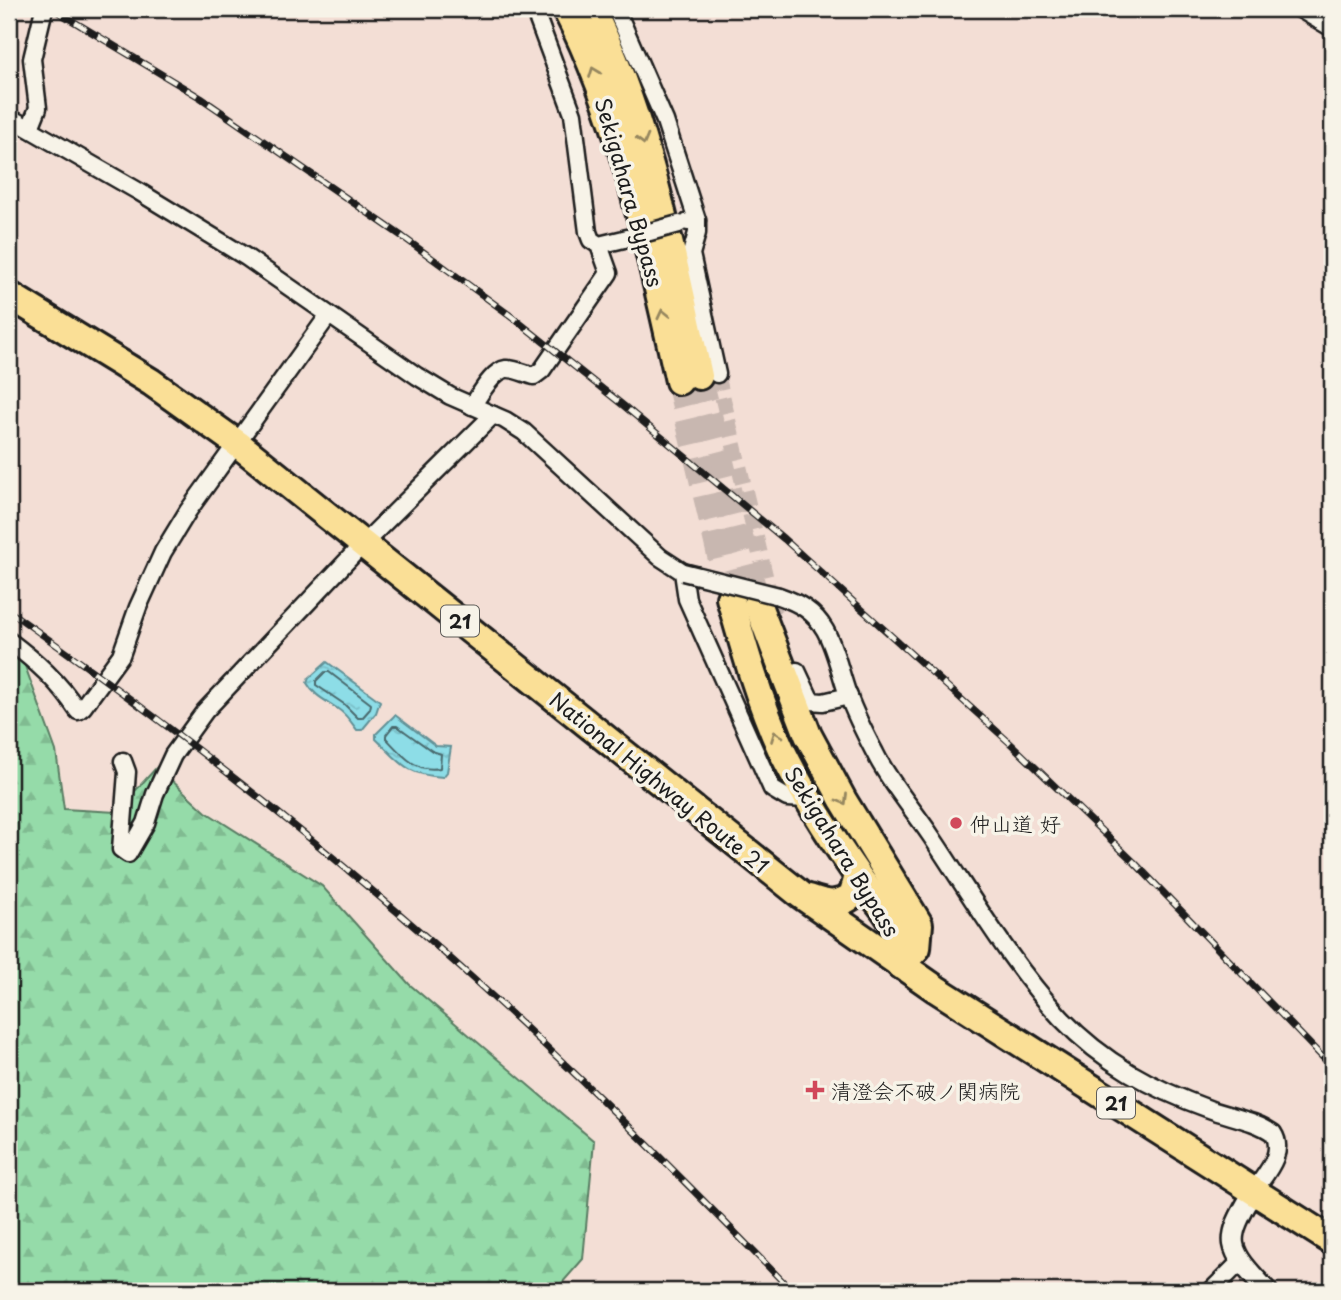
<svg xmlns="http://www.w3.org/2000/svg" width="1341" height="1300" font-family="'Playpen Sans','Klee One',sans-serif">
	<defs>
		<pattern id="forest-firs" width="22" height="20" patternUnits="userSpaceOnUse" patternTransform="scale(1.75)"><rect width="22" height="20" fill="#95dba9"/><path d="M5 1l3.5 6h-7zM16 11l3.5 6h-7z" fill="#80bb91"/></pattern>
		<pattern id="water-ripples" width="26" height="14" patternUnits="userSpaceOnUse" patternTransform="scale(1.75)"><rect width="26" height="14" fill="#8ddde7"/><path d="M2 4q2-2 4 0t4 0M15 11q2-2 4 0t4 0" fill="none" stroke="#79bdc6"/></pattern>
	</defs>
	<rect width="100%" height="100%" fill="#f3ded5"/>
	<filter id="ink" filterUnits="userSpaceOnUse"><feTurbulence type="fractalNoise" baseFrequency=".0143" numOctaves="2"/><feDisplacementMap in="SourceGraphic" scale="14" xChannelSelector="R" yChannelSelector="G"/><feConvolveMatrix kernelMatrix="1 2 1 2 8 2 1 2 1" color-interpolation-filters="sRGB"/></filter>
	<g filter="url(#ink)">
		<!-- forest -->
		<path fill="url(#forest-firs)" stroke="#587c62" stroke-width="2" d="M9,647L21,655L56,751L64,809L116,812L157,767L206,812L322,886L409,984L594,1141L583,1259L555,1291H9Z"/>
		<!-- water -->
		<g fill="url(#water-ripples)" stroke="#609096" stroke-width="2">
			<path d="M327,662L380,701L376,713L362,730H357C351,722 346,714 338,709C327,701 314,696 307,683L309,678Z"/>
			<path d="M395,715L436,746L451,747L447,772L443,777C406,775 401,763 376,739V734Z"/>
		</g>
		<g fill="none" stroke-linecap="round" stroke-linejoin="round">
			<!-- shore -->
			<g stroke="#49696d" stroke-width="2">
				<path d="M325,672H329L371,704L370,709L362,718H358L344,704L316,685V681Z"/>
				<path d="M393,726H397L432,751L441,754L440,768C416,773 402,755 386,738V735Z"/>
			</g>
			<!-- minor-tunnel -->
			<path stroke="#c8b7b0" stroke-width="16" stroke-dasharray="16 8" stroke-linecap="butt" d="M717,374L774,613"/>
			<!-- trunk-tunnel -->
			<g stroke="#c8b7b0" stroke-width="26" stroke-dasharray="26 13" stroke-linecap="butt">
				<path d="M699,376L757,603"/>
				<path d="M679,381L730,598"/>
			</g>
			<!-- minor casing -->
			<g stroke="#1c1c1c" stroke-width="21">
				<g id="minor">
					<path d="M534,9L573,114L588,232L591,240L599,245L624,239"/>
					<path d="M616,9L665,121L697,220"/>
					<path d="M1300,9L1332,28"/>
					<path d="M9,117L138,191L246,257L417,376L450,396L505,420L524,432L660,557L683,572L687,599L772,789L787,798L807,799"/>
					<path d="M30,128L38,108L32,59L44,9"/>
					<path d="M688,222L697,220V233L691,254L717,374"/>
					<path d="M472,406C480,395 492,371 506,369C514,368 526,374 534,376L542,370L609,273L599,245"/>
					<path d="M779,596C799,603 814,611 825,630C836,650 840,673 848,695C855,714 865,734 875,753C889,782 913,809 931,836C972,897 1011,964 1061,1018C1104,1063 1151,1088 1209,1109C1230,1117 1255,1120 1273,1133C1286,1153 1265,1174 1254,1191"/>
					<path d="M9,641C37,662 59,682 78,711L83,707L121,655L138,607L163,552L188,511L328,316"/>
					<path d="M797,671L811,701L823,702L849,696"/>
					<path d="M123,761L127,772L121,849L128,854L146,823L155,794L173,755L205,711L363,544L493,415"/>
					<path d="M1211,1291L1240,1262"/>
				</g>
			</g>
			<!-- tertiary casing -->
			<g stroke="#1c1c1c" stroke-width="24">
				<path id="tertiary" d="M1254,1191C1223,1243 1226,1247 1267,1291"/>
			</g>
			<!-- trunk casing -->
			<g stroke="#1c1c1c" stroke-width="32">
				<g id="trunk">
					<path d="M566,9C625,125 650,254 679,381"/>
					<path d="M591,9C649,123 671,252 699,376"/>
					<path d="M9,295L151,382L238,444L801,895L936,989L1332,1241"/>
					<path d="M730,598C744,648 759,701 781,749C803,794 830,836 858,876C871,895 890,912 897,933C901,944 900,954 900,965"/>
					<path d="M757,603L808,735L843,800L919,924L917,948L900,965"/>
					<path d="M809,898C826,904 836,907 852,896L858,877"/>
				</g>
			</g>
			<!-- minor -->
			<use href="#minor" stroke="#f7f3e8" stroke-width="16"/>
			<!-- tertiary -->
			<use href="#tertiary" stroke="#f7f3e8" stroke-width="19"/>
			<!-- trunk -->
			<use href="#trunk" stroke="#fadf96" stroke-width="26"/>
			<!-- rail casing -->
			<g stroke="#1c1c1c" stroke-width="7">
				<g id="rail">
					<path d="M53,9L201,98L403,237L511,316L624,406L784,539L1010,743L1134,862L1332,1067"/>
					<path d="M9,611C129,696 249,786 362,882C514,1009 654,1149 792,1291"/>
				</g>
			</g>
			<!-- rail -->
			<use href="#rail" stroke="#f7f3e8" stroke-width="4.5" stroke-dasharray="13" stroke-linecap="butt"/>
			<!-- minor-bridge casing -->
			<g stroke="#1c1c1c" stroke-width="21" stroke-linecap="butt">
				<g id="minor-bridge">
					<path d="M624,239L679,224"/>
					<path d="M683,572L779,596"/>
				</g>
			</g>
			<!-- minor-bridge -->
			<use href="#minor-bridge" stroke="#f7f3e8" stroke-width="16"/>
		</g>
		<!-- one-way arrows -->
		<defs><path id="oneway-chevron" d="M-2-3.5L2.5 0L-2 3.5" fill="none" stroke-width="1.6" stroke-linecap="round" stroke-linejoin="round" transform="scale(1.75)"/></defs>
		<g stroke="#96875f">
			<use href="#oneway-chevron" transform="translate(594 72) rotate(-111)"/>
			<use href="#oneway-chevron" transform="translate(643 140) rotate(75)"/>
			<use href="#oneway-chevron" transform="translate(663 314) rotate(-103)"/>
			<use href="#oneway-chevron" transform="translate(776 736) rotate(-111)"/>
			<use href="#oneway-chevron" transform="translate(843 800) rotate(60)"/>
		</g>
	</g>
	<!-- markers -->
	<g fill="#d1495b" stroke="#f7f3e8" stroke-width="2.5">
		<circle cx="956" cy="823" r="7"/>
		<path d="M811.5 1079.5h7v7h7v7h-7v7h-7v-7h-7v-7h7z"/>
	</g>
	<g text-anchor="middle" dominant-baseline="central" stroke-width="7" stroke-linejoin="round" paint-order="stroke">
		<!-- shield labels -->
		<g fill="#f7f3e8" stroke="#5e5c59" stroke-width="2">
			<rect x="441" y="605.5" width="38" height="31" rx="5"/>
			<rect x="1097" y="1087.5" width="38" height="31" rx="5"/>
		</g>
		<g font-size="19" font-weight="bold" fill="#1c1c1c">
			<text x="460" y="621">21</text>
			<text x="1116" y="1103">21</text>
		</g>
		<!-- street labels -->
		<g font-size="21" fill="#1c1c1c" stroke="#f7f3e8">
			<text transform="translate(630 192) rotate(74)">Sekigahara Bypass</text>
			<text transform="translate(660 782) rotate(39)">National Highway Route 21</text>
			<text transform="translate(843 851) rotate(58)">Sekigahara Bypass</text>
		</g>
		<!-- poi labels -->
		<g font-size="21" fill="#1c1c1c" stroke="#f7f3e8" text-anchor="start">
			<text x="970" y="823">仲山道 好</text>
			<text x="831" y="1090">清澄会不破ノ関病院</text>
		</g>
	</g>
	<!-- margin -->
	<rect width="1341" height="1300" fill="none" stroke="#f7f3e8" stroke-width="35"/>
	<rect x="18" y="18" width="1306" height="1265" fill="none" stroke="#1c1c1c" stroke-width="2.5" filter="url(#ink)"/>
</svg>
